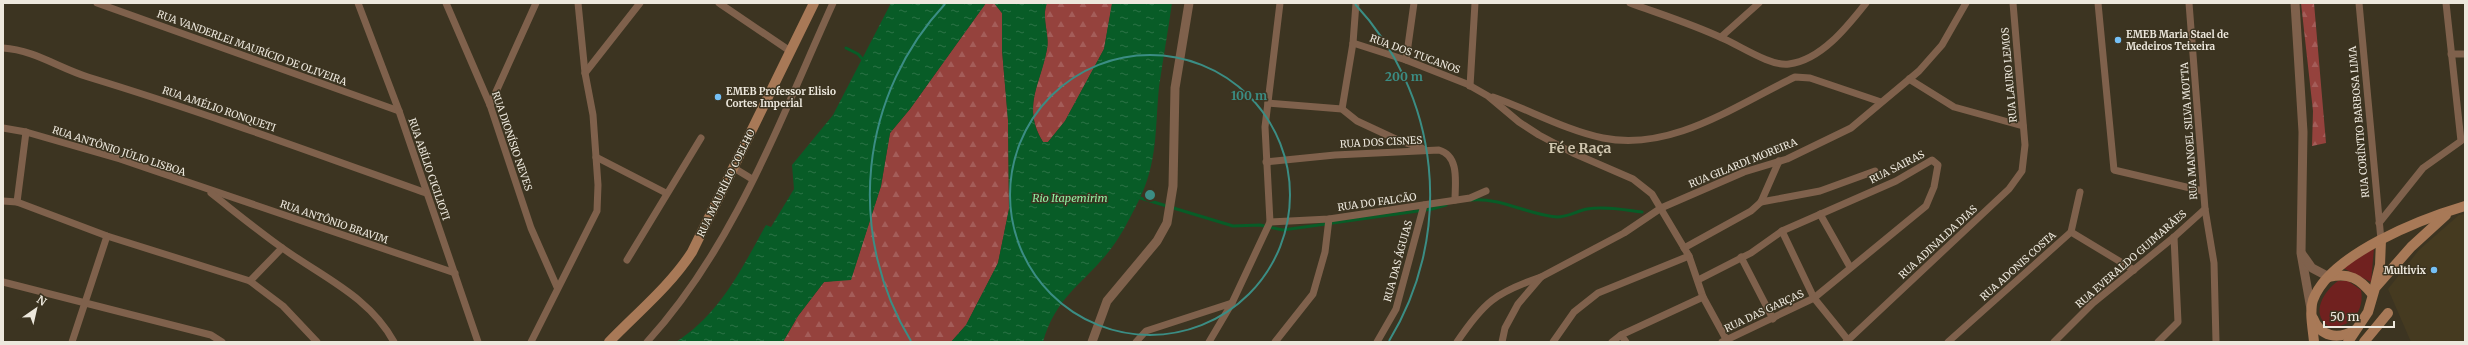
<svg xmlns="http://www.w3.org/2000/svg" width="2468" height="345" font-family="Merriweather,serif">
	<defs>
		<pattern id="forest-firs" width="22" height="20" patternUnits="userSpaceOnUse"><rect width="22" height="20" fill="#95423d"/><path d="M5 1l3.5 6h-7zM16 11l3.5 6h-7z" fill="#a45d59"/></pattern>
		<pattern id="water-ripples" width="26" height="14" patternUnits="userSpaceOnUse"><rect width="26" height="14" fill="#085c27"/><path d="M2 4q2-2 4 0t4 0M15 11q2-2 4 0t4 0" fill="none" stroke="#2c7346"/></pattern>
	</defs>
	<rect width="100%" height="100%" fill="#3c3421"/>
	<!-- built -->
	<path fill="#453a20" d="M2465,214V342H2411L2388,289L2419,250L2459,215Z"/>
	<!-- green -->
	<g fill="#70211f">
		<path d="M2374,248L2371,282L2343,268Z"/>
		<path d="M2338,281H2348L2361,290C2365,311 2350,330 2328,326C2310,313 2324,291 2338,281Z"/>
	</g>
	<!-- forest -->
	<g fill="url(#forest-firs)">
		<path d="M986,3H994L1002,13V50L1008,120L1009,209L998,263L966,325L951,342H783L798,316L824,282L851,279L881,186L890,133L910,109Z"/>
		<path d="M1047,3H1112V5L1104,49L1065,121L1048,142H1043C1022,107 1040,84 1047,49C1050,35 1041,18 1047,3Z"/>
		<path d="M2301,3H2314L2326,143L2312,146L2313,111Z"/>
	</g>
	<!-- water -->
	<g fill="url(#water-ripples)">
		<path d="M891,3H986L910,109L890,133L881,186L851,280L824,282L798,316L783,342H676C720,314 742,268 766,225L771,227L794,189L792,165L833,115Z"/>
		<path d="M994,3H1047C1041,18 1050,35 1047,49C1041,84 1021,107 1043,142H1048L1065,121L1104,49L1112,3H1172C1168,31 1163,59 1159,87C1155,128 1158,162 1139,200C1130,218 1119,240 1106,255C1080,286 1055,299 1043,342H951L966,325L998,263L1009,209L1008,120L1002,50V13Z"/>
	</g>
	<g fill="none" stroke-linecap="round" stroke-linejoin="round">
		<!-- stream -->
		<g stroke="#085c27" stroke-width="3">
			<path d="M846,48L858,54L864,61"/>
			<path d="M1137,197L1233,226L1260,225L1283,230L1432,209L1446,205"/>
			<path d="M1471,200C1501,197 1528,215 1557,217C1568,217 1577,211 1587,209C1605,206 1624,210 1642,212"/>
		</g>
		<!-- minor -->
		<g stroke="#7f614c" stroke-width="7">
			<path d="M97,3L399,111"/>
			<path d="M358,3L399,111L478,342"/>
			<path d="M446,3L490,105L531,228L557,287"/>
			<path d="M719,3L790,51"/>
			<path d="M1630,3C1660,14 1692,24 1722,38C1739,45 1771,67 1789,64C1821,60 1847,27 1866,3"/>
			<path d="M2098,3L2114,170L2203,191"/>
			<path d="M2189,3L2205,209L2214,263L2216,342"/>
			<path d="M2359,3L2381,240"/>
			<path d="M1721,37L1759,3"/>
			<path d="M1353,43L1406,60L1467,84L1488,96L1519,122L1539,135L1573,153L1633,179L1652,194L1689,256L1703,297L1726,339"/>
			<path d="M3,48C34,50 59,68 88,77C203,112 314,153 426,193"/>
			<path d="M2451,54H2465"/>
			<path d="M1406,60L1414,3"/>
			<path d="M585,73L640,3"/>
			<path d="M1909,79L1954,107L2023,126"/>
			<path d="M1470,86L1475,3"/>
			<path d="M1493,97C1530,110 1565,130 1603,138C1672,152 1736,105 1795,77L1810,78L1881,102"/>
			<path d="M1268,103L1342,109L1357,121L1400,141L1422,148"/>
			<path d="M490,105L536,3"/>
			<path d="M1342,109L1353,43L1356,3"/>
			<path d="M3,128L26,132L120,159L455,273"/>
			<path d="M596,157L666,193"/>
			<path d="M1266,162L1335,155L1439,150C1460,156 1455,183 1455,200"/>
			<path d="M734,168L752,179"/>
			<path d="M211,193C234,211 257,230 281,247C322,277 369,296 394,342"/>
			<path d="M3,201L17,202L107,236L250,281L283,306L317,342"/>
			<path d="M17,202L26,132"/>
			<path d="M1761,202L1820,191L1875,171"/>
			<path d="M1820,214L1850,267"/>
			<path d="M1270,222L1329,219L1470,198L1486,191"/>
			<path d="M2379,223L2423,168L2461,141L2446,3"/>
			<path d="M1782,231L1814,298L1848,340"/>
			<path d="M2071,232L2134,270"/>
			<path d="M1684,248L1751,211L1761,202L1779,161"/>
			<path d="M1741,257L1773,319"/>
			<path d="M627,260L701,138"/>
			<path d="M1698,280L1751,253L1782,231L1896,181L1932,160L1938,165L1934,187L1926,206L1814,298L1722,342"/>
			<path d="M250,281L282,248"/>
			<path d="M3,282L211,335L222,342"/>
			<path d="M1621,335L1626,342"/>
			<path d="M72,342L107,236"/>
			<path d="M531,342L597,211L598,185L593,115L585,73L578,3"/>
			<path d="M647,342C734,247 780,120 833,3"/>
			<path d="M1136,342L1146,331L1232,303"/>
			<path d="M1209,342L1232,303L1270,222L1265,127L1280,3"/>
			<path d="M1275,342L1313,294L1325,252L1329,219"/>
			<path d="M1377,342L1396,309L1424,205"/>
			<path d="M1457,342C1484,302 1495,293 1541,277"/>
			<path d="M1502,342L1505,328L1518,304L1541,277L1624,233L1661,208L1744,172L1787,159L1851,128L1919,71L1942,45L1966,3"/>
			<path d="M1553,342L1574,312L1598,293L1689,256"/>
			<path d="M1612,342L1621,335L1703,297"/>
			<path d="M1846,342L2009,189L2022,171L2025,145L2013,3"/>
			<path d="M1948,342L2071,232L2080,192"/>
			<path d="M2054,342L2093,303L2174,237L2205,209"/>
			<path d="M2158,342L2178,322L2174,237"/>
		</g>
		<!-- tertiary -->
		<g stroke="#7f614c" stroke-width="9">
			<path d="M2295,3L2303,132L2301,253L2311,309"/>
			<path d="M2302,254L2312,268L2329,277"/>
			<path d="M1092,342L1107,301L1157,241L1167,223L1173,186L1175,88L1189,3"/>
		</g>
		<!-- secondary -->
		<g stroke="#a87957" stroke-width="10">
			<path d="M2329,277C2349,272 2360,279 2372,294"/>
			<path d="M2375,286L2380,265L2381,240"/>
			<path d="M2313,318C2320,337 2338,340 2355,330"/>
			<path d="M609,342C638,312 670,286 692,252L814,3"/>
			<path d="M2314,342C2313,329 2309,312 2313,300C2330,254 2421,219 2465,206"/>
			<path d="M2348,342L2368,312L2375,288L2411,247L2446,215"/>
			<path d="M2364,342L2388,313"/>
		</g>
	</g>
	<!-- distance rings -->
	<g fill="none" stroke="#3b8d84" stroke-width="2">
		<circle cx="1150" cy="195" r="140"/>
		<path d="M911 341A280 280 0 0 1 945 4M1355 4A280 280 0 0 1 1389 341"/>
	</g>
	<!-- markers -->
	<g fill="#75c0f6" stroke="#3c3421" stroke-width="1.5">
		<circle cx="2118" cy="40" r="4"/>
		<circle cx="718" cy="97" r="4"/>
		<circle cx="2434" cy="270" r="4"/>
	</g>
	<g text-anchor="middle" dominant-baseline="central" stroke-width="3" stroke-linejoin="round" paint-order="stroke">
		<!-- poi labels -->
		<g font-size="10" font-weight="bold" fill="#ede8dd" stroke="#3c3421" text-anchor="start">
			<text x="2126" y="34">EMEB Maria Stael de<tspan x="2126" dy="12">Medeiros Teixeira</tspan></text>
			<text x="726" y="91">EMEB Professor Elisio<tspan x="726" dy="12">Cortes Imperial</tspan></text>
			<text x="2426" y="270" text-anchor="end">Multivix</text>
		</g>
		<!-- street labels -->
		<g font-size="10" fill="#ede8dd" stroke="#3c3421">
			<text transform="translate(252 48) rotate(20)">RUA VANDERLEI MAURÍCIO DE OLIVEIRA</text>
			<text transform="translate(1415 54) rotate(20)">RUA DOS TUCANOS</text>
			<text transform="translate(2009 75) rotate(-95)">RUA LAURO LEMOS</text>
			<text transform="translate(219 109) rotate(19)">RUA AMÉLIO RONQUETI</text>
			<text transform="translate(2359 122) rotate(-95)">RUA CORÍNTIO BARBOSA LIMA</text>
			<text transform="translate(2189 131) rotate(-94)">RUA MANOEL SILVA MOTTA</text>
			<text transform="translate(512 141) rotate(71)">RUA DIONÍSIO NEVES</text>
			<text transform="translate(1381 142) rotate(-3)">RUA DOS CISNES</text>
			<text transform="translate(119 151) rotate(18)">RUA ANTÔNIO JÚLIO LISBOA</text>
			<text transform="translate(1743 163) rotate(-22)">RUA GILARDI MOREIRA</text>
			<text transform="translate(1897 167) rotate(-27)">RUA SAIRAS</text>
			<text transform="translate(429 169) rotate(71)">RUA ABÍLIO CICILIOTI</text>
			<text transform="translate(726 183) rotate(-64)">RUA MAURÍLIO COELHO</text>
			<text transform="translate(1377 202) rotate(-8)">RUA DO FALCÃO</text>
			<text transform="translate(334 222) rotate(19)">RUA ANTÔNIO BRAVIM</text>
			<text transform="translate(1938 242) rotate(-43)">RUA ADINALDA DIAS</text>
			<text transform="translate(2131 259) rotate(-41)">RUA EVERALDO GUIMARÃES</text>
			<text transform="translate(1398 261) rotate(-75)">RUA DAS ÁGUIAS</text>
			<text transform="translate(2018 266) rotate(-42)">RUA ADONIS COSTA</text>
			<text transform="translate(1764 311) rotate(-25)">RUA DAS GARÇAS</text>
		</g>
		<!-- water labels -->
		<g font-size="11" font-style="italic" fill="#90f2a4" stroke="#3c3421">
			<text x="1070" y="198">Rio Itapemirim</text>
		</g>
		<!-- district labels -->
		<g font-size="14" font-weight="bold" fill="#cfc5ae" stroke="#3c3421">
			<text x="1580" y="148">Fé e Raça</text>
		</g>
	</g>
	<circle cx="1150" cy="195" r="6" fill="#3b8d84" stroke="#3c3421" stroke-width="2"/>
	<g font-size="12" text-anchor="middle" font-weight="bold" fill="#3b8d84" stroke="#3c3421" stroke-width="3" stroke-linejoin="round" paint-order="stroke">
		<text x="1404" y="81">200 m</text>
		<text x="1249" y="100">100 m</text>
	</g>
	<!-- border -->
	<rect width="2468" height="345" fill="none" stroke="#ede8dd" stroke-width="8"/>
	<!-- north arrow -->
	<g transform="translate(36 309) rotate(34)" stroke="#3c3421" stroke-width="3" paint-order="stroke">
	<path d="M0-3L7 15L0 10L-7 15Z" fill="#ede8dd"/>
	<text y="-6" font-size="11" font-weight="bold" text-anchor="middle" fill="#ede8dd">N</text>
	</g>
	<!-- scale -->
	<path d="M2324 321v6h70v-6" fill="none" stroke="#ede8dd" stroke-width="2"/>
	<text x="2330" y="321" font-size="12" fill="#ede8dd" stroke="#3c3421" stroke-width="3" paint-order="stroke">50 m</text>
</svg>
